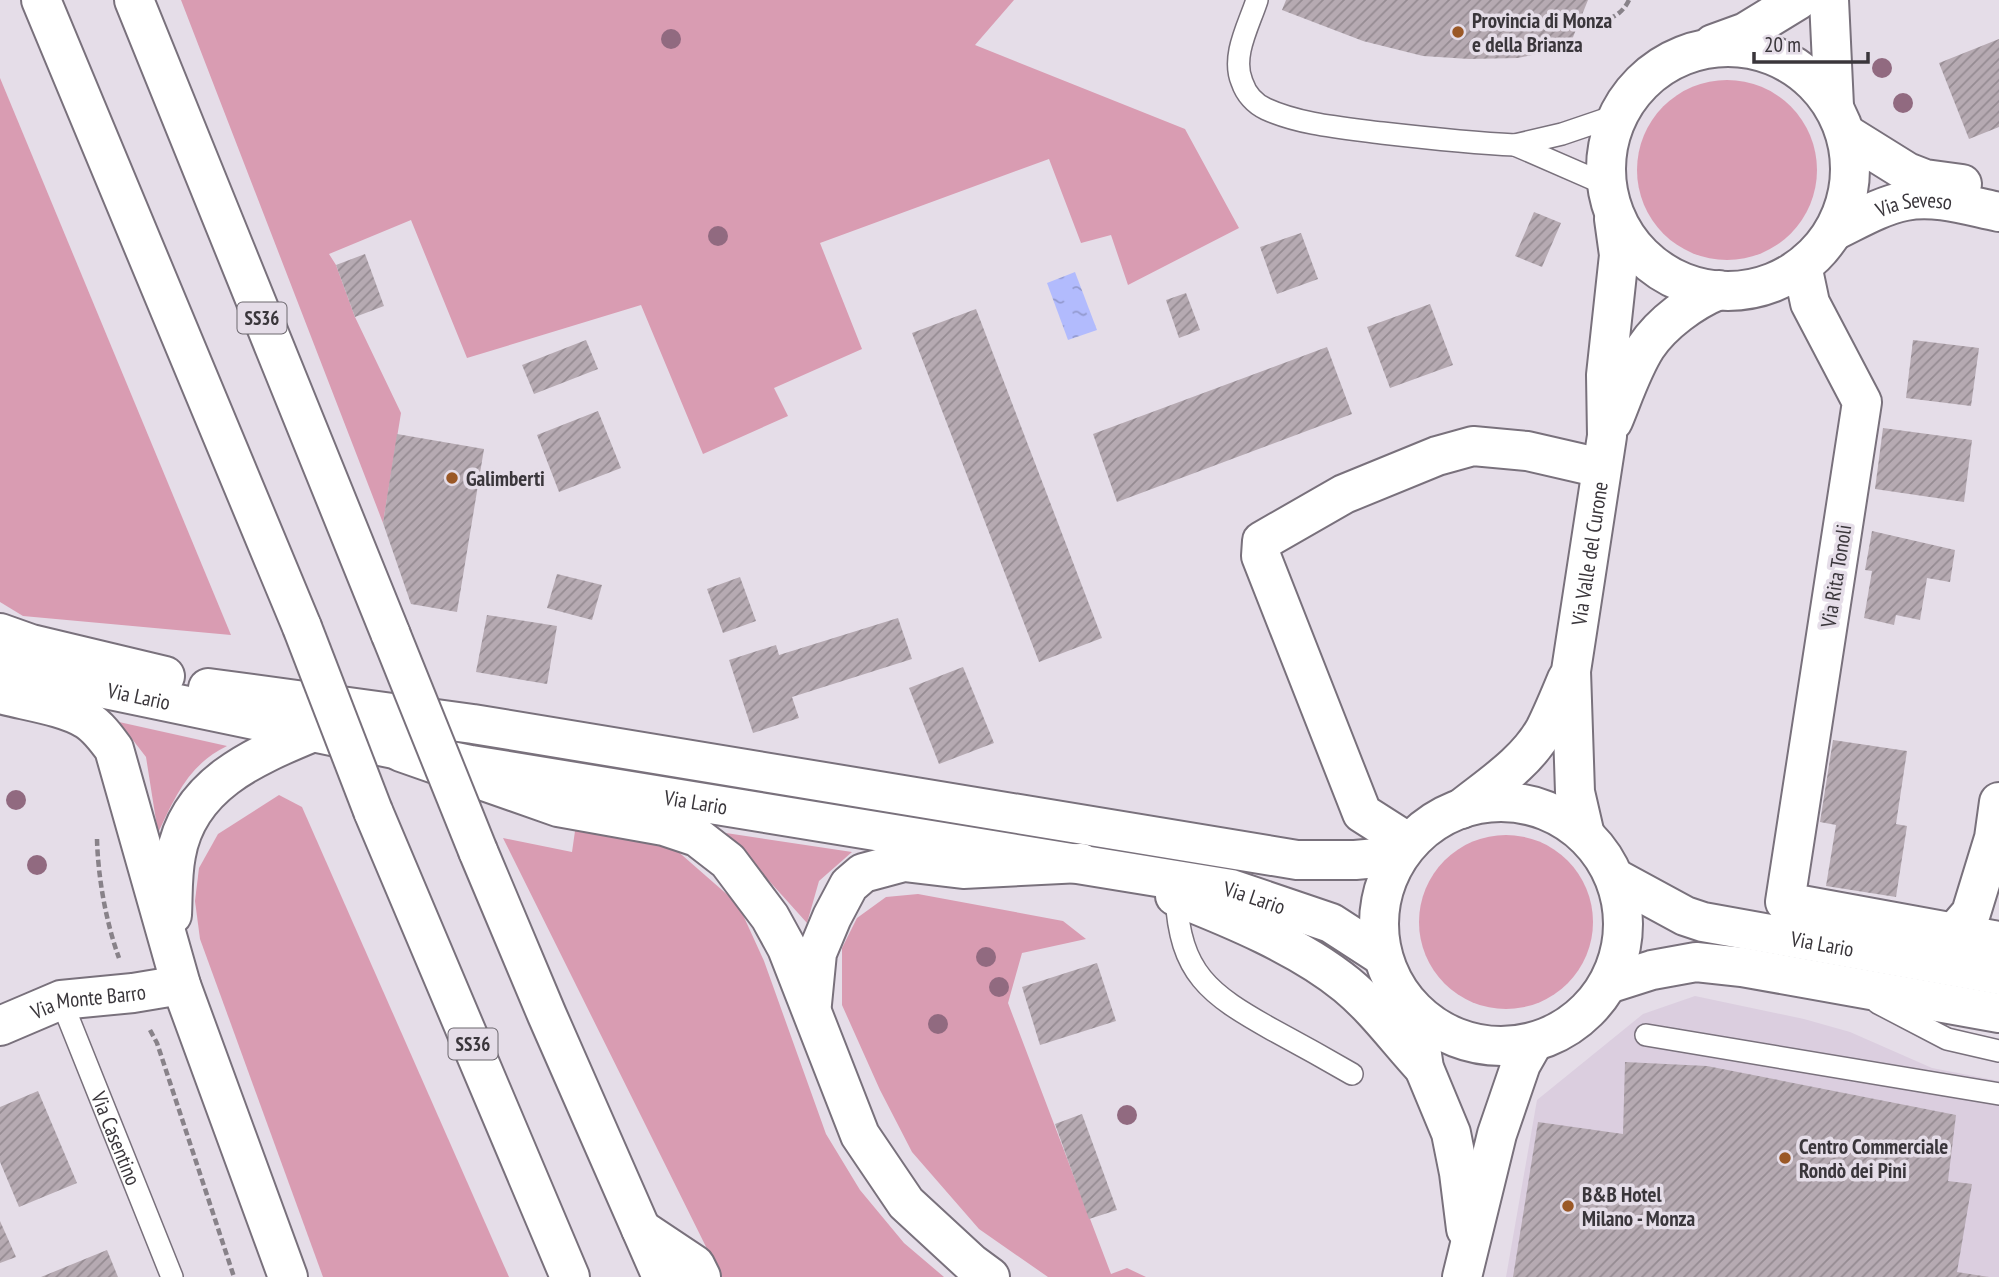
<svg xmlns="http://www.w3.org/2000/svg" width="1999" height="1277" font-family="'PT Sans Narrow',sans-serif">
	<defs>
		<pattern id="water-ripples" width="26" height="14" patternUnits="userSpaceOnUse" patternTransform="scale(1.75)"><rect width="26" height="14" fill="#b2bbfd"/><path d="M2 4q2-2 4 0t4 0M15 11q2-2 4 0t4 0" fill="none" stroke="#9299ce"/></pattern>
		<pattern id="building-hatch" width="6" height="6" patternUnits="userSpaceOnUse" patternTransform="scale(1.75)"><rect width="6" height="6" fill="#b6aab2"/><path d="M-1 1l2-2M0 6l6-6M5 7l2-2" fill="none" stroke="#958b92"/></pattern>
	</defs>
	<rect width="100%" height="100%" fill="#e5dde8"/>
	<!-- built -->
	<path fill="#dbcedf" d="M1695,996L1804,1019L1850,1032L1932,1068L1999,1081V1277H1506L1537,1100L1643,1014Z"/>
	<!-- green -->
	<g fill="#d99cb2">
		<path d="M181,0H1014L975,45L1185,129L1239,228L1128,285L1111,235L1081,243L1049,159L820,243L862,349L774,388L788,416L703,454L641,305L467,358L411,220L329,254L336,265L355,317L401,413L383,523Z"/>
		<path d="M0,78L231,635L23,616L0,602Z"/>
		<circle cx="1727" cy="170" r="90"/>
		<path d="M119,722L227,746C189,764 175,797 158,833L146,757Z"/>
		<path d="M279,795L302,807L509,1277H323L200,939L195,901L199,868L218,834Z"/>
		<path d="M576,824L674,848L738,904L764,961L826,1134L860,1190L904,1243L944,1277H721L503,838L572,852Z"/>
		<path d="M726,833L852,852L819,881L807,923Z"/>
		<circle cx="1506" cy="922" r="87"/>
		<path d="M918,894L1063,921L1086,939L1022,953L1008,1003L1111,1274L1127,1268L1146,1277H1048L979,1229L912,1152L880,1090L842,1005V948L857,918L886,897Z"/>
	</g>
	<!-- water -->
	<path fill="url(#water-ripples)" d="M1075,272L1097,330L1068,340L1047,283Z"/>
	<!-- building -->
	<g fill="url(#building-hatch)">
		<path d="M1286,0H1588L1569,47L1518,58L1469,59L1423,56L1363,41L1282,10Z"/>
		<path d="M1999,39V127L1969,139L1939,63Z"/>
		<path d="M1534,212L1561,223L1542,267L1515,256Z"/>
		<path d="M1301,233L1318,279L1277,294L1260,247Z"/>
		<path d="M365,254L384,306L355,317L336,265Z"/>
		<path d="M1186,293L1200,330L1179,338L1166,300Z"/>
		<path d="M1430,304L1453,365L1390,388L1367,327Z"/>
		<path d="M976,309L1102,638L1039,662L912,333Z"/>
		<path d="M586,340L598,369L534,394L522,365Z"/>
		<path d="M1913,340L1979,348L1971,406L1906,398Z"/>
		<path d="M1327,347L1352,414L1117,502L1093,434Z"/>
		<path d="M598,411L621,468L559,492L537,435Z"/>
		<path d="M1883,428L1972,440L1964,502L1875,489Z"/>
		<path d="M397,434L484,449L457,612L411,604L383,523Z"/>
		<path d="M1872,531L1955,550L1950,582L1927,578L1920,620L1896,615L1894,625L1864,618L1872,571L1865,570Z"/>
		<path d="M557,574L602,585L592,620L547,608Z"/>
		<path d="M740,577L756,621L723,633L707,589Z"/>
		<path d="M487,615L557,626L547,684L476,672Z"/>
		<path d="M898,618L912,659L792,697L799,718L753,733L729,660L776,645L779,655Z"/>
		<path d="M963,667L994,743L939,764L909,688Z"/>
		<path d="M1833,740L1907,751L1896,824L1907,826L1896,897L1826,886L1836,825L1820,822Z"/>
		<path d="M1097,963L1116,1021L1040,1045L1022,987Z"/>
		<path d="M1625,1062L1707,1066L1956,1115L1948,1181L1972,1184L1957,1272L1989,1277H1513L1538,1122L1623,1134Z"/>
		<path d="M38,1091L77,1183L19,1207L0,1162V1107Z"/>
		<path d="M1082,1114L1117,1210L1089,1219L1055,1124Z"/>
		<path d="M0,1221L16,1257L0,1263Z"/>
		<path d="M107,1250L118,1277H41Z"/>
	</g>
	<g fill="none" stroke-linecap="round" stroke-linejoin="round">
		<!-- service casing -->
		<g stroke="#79717c" stroke-width="24">
			<g id="service">
				<path d="M1257,0C1249,25 1231,56 1242,82C1246,94 1255,104 1266,109C1301,125 1345,128 1382,133C1426,138 1471,143 1515,145"/>
				<path d="M1607,185L1515,145L1562,134L1618,115"/>
				<path d="M1176,896C1180,974 1209,994 1273,1030C1299,1044 1326,1059 1352,1074"/>
				<path id="s1" d="M61,1000L172,1277"/>
				<path d="M1878,1003L1947,1039L1999,1051"/>
				<path d="M1646,1035L1999,1094"/>
			</g>
		</g>
		<!-- minor casing -->
		<g stroke="#79717c" stroke-width="42">
			<g id="minor">
				<path d="M1846,134L1907,172L1925,179L1962,184"/>
				<path id="s2" d="M1834,231C1857,220 1880,206 1905,201C1936,195 1969,206 1999,212"/>
				<path d="M1807,262L1803,270L1810,303L1862,402L1785,902L1999,941"/>
				<path d="M1409,843L1362,813L1261,556L1262,541L1344,494L1437,456L1473,446L1527,451L1601,468"/>
				<path d="M1953,934L1971,913L1994,838L1999,802"/>
				<path id="s3" d="M0,1026L61,1000L133,993L181,985"/>
			</g>
		</g>
		<!-- tertiary casing -->
		<g stroke="#79717c" stroke-width="42">
			<g id="tertiary">
				<path d="M1829,0L1834,106"/>
				<path d="M1713,44L1746,32L1798,0"/>
				<circle cx="1728" cy="169" r="122"/>
				<path d="M1613,421C1623,397 1632,369 1646,347C1662,323 1692,301 1719,290"/>
				<path d="M1461,809C1491,785 1526,763 1545,729C1553,713 1560,696 1567,679"/>
				<path id="s4" d="M1584,831L1575,792L1571,671L1607,436L1606,375L1619,255L1614,219"/>
			</g>
		</g>
		<!-- secondary casing -->
		<g stroke="#79717c" stroke-width="42">
			<g id="secondary">
				<path id="s5" d="M1615,878L1685,916L1703,922L1999,975"/>
				<path d="M1608,984L1652,970L1696,962L1742,967L1999,1013"/>
			</g>
		</g>
		<!-- primary casing -->
		<g stroke="#79717c" stroke-width="42">
			<g id="primary">
				<path d="M0,633L31,644L165,676"/>
				<path id="s6" d="M0,667L471,765L1231,889L1331,923L1382,956"/>
				<path d="M208,688L473,724L1297,860H1355L1399,856"/>
				<path d="M0,694C26,701 65,706 87,720C98,727 106,738 114,749L181,985L288,1277"/>
				<circle cx="1501" cy="924" r="122"/>
				<path d="M1175,896C1231,918 1301,947 1347,985C1376,1009 1398,1040 1424,1068"/>
				<path d="M172,915C173,896 172,875 176,855C188,785 253,757 311,733"/>
				<path d="M1420,1041L1424,1068L1451,1133L1459,1173L1466,1229"/>
				<path d="M1462,1277L1497,1134L1521,1064L1533,1043"/>
			</g>
		</g>
		<!-- trunk casing -->
		<g stroke="#79717c" stroke-width="42">
			<g id="trunk">
				<path d="M41,0L302,627"/>
				<path d="M134,0L391,635"/>
				<path d="M401,752L558,807L664,826L697,837L728,861L770,917L787,948L860,1135L906,1203L971,1263L990,1277"/>
				<path d="M373,811L570,1277"/>
				<path d="M478,851L547,1015L662,1277"/>
				<path d="M812,1004L817,953L832,917L849,885L863,873L904,862L963,869L1081,863"/>
				<path d="M641,1229L695,1265L701,1277"/>
			</g>
		</g>
		<!-- path -->
		<g stroke="#888289" stroke-width="4.5" stroke-dasharray="7 3.5" stroke-linecap="butt">
			<path d="M1578,24C1599,22 1619,21 1629,0"/>
			<path d="M97,839C98,878 106,922 119,958"/>
			<path d="M150,1030L157,1043L234,1277"/>
		</g>
		<!-- service -->
		<use href="#service" stroke="#fff" stroke-width="21"/>
		<!-- minor -->
		<use href="#minor" stroke="#fff" stroke-width="38"/>
		<!-- tertiary -->
		<use href="#tertiary" stroke="#fff" stroke-width="38"/>
		<!-- secondary -->
		<use href="#secondary" stroke="#fff" stroke-width="38"/>
		<!-- primary -->
		<use href="#primary" stroke="#fff" stroke-width="38"/>
		<!-- trunk -->
		<use href="#trunk" stroke="#fff" stroke-width="38"/>
		<!-- trunk-bridge casing -->
		<g stroke="#79717c" stroke-width="42" stroke-linecap="butt">
			<g id="trunk-bridge">
				<path d="M302,627L373,811"/>
				<path d="M391,635L478,851"/>
			</g>
		</g>
		<!-- trunk-bridge -->
		<use href="#trunk-bridge" stroke="#fff" stroke-width="38"/>
	</g>
	<!-- trees -->
	<g fill="#916a80">
		<circle cx="671" cy="39" r="10"/>
		<circle cx="1882" cy="68" r="10"/>
		<circle cx="1903" cy="103" r="10"/>
		<circle cx="718" cy="236" r="10"/>
		<circle cx="16" cy="800" r="10"/>
		<circle cx="37" cy="865" r="10"/>
		<circle cx="986" cy="957" r="10"/>
		<circle cx="999" cy="987" r="10"/>
		<circle cx="938" cy="1024" r="10"/>
		<circle cx="1127" cy="1115" r="10"/>
	</g>
	<!-- markers -->
	<g fill="#9a5826" stroke="#e5dde8" stroke-width="2.5">
		<circle cx="1458" cy="32" r="7"/>
		<circle cx="452" cy="478" r="7"/>
		<circle cx="1785" cy="1158" r="7"/>
		<circle cx="1568" cy="1206" r="7"/>
	</g>
	<g text-anchor="middle" dominant-baseline="central" stroke-width="7" stroke-linejoin="round" paint-order="stroke">
		<!-- shield labels -->
		<g fill="#e5dde8" stroke="#6d686f" stroke-width="2">
			<rect x="237.5" y="302.5" width="49" height="31" rx="5"/>
			<rect x="448.5" y="1028.5" width="49" height="31" rx="5"/>
		</g>
		<g font-size="19" font-weight="bold" fill="#3a363b">
			<text x="262" y="318">SS36</text>
			<text x="473" y="1044">SS36</text>
		</g>
		<!-- poi labels -->
		<g font-size="21" font-weight="bold" fill="#3a363b" stroke="#e5dde8" text-anchor="start">
			<text x="1472" y="20">Provincia di Monza<tspan x="1472" dy="24">e della Brianza</tspan></text>
			<text x="466" y="478">Galimberti</text>
			<text x="1799" y="1146">Centro Commerciale<tspan x="1799" dy="24">Rondò dei Pini</tspan></text>
			<text x="1582" y="1194">B&amp;B Hotel<tspan x="1582" dy="24">Milano - Monza</tspan></text>
		</g>
		<!-- street labels -->
		<g font-size="21" fill="#3a363b" stroke="#e5dde8">
			<text stroke="none"><textPath href="#s2" startOffset="86">Via Seveso</textPath></text>
			<text stroke="none"><textPath href="#s4" startOffset="280">Via Valle del Curone</textPath></text>
			<text transform="translate(1836 576) rotate(-81)">Via Rita Tonoli</text>
			<text stroke="none"><textPath href="#s6" startOffset="142">Via Lario</textPath></text>
			<text stroke="none"><textPath href="#s6" startOffset="709">Via Lario</textPath></text>
			<text stroke="none"><textPath href="#s6" startOffset="1276">Via Lario</textPath></text>
			<text stroke="none"><textPath href="#s5" startOffset="220">Via Lario</textPath></text>
			<text stroke="none"><textPath href="#s3" startOffset="93">Via Monte Barro</textPath></text>
			<text stroke="none"><textPath href="#s1" startOffset="149">Via Casentino</textPath></text>
		</g>
	</g>
	<!-- scale -->
	<path d="M1754 52v10h114v-10" fill="none" stroke="#3a363b" stroke-width="3.5"/>
	<text x="1764" y="52" font-size="21" fill="#3a363b" stroke="#e5dde8" stroke-width="5" paint-order="stroke">20 m</text>
</svg>
